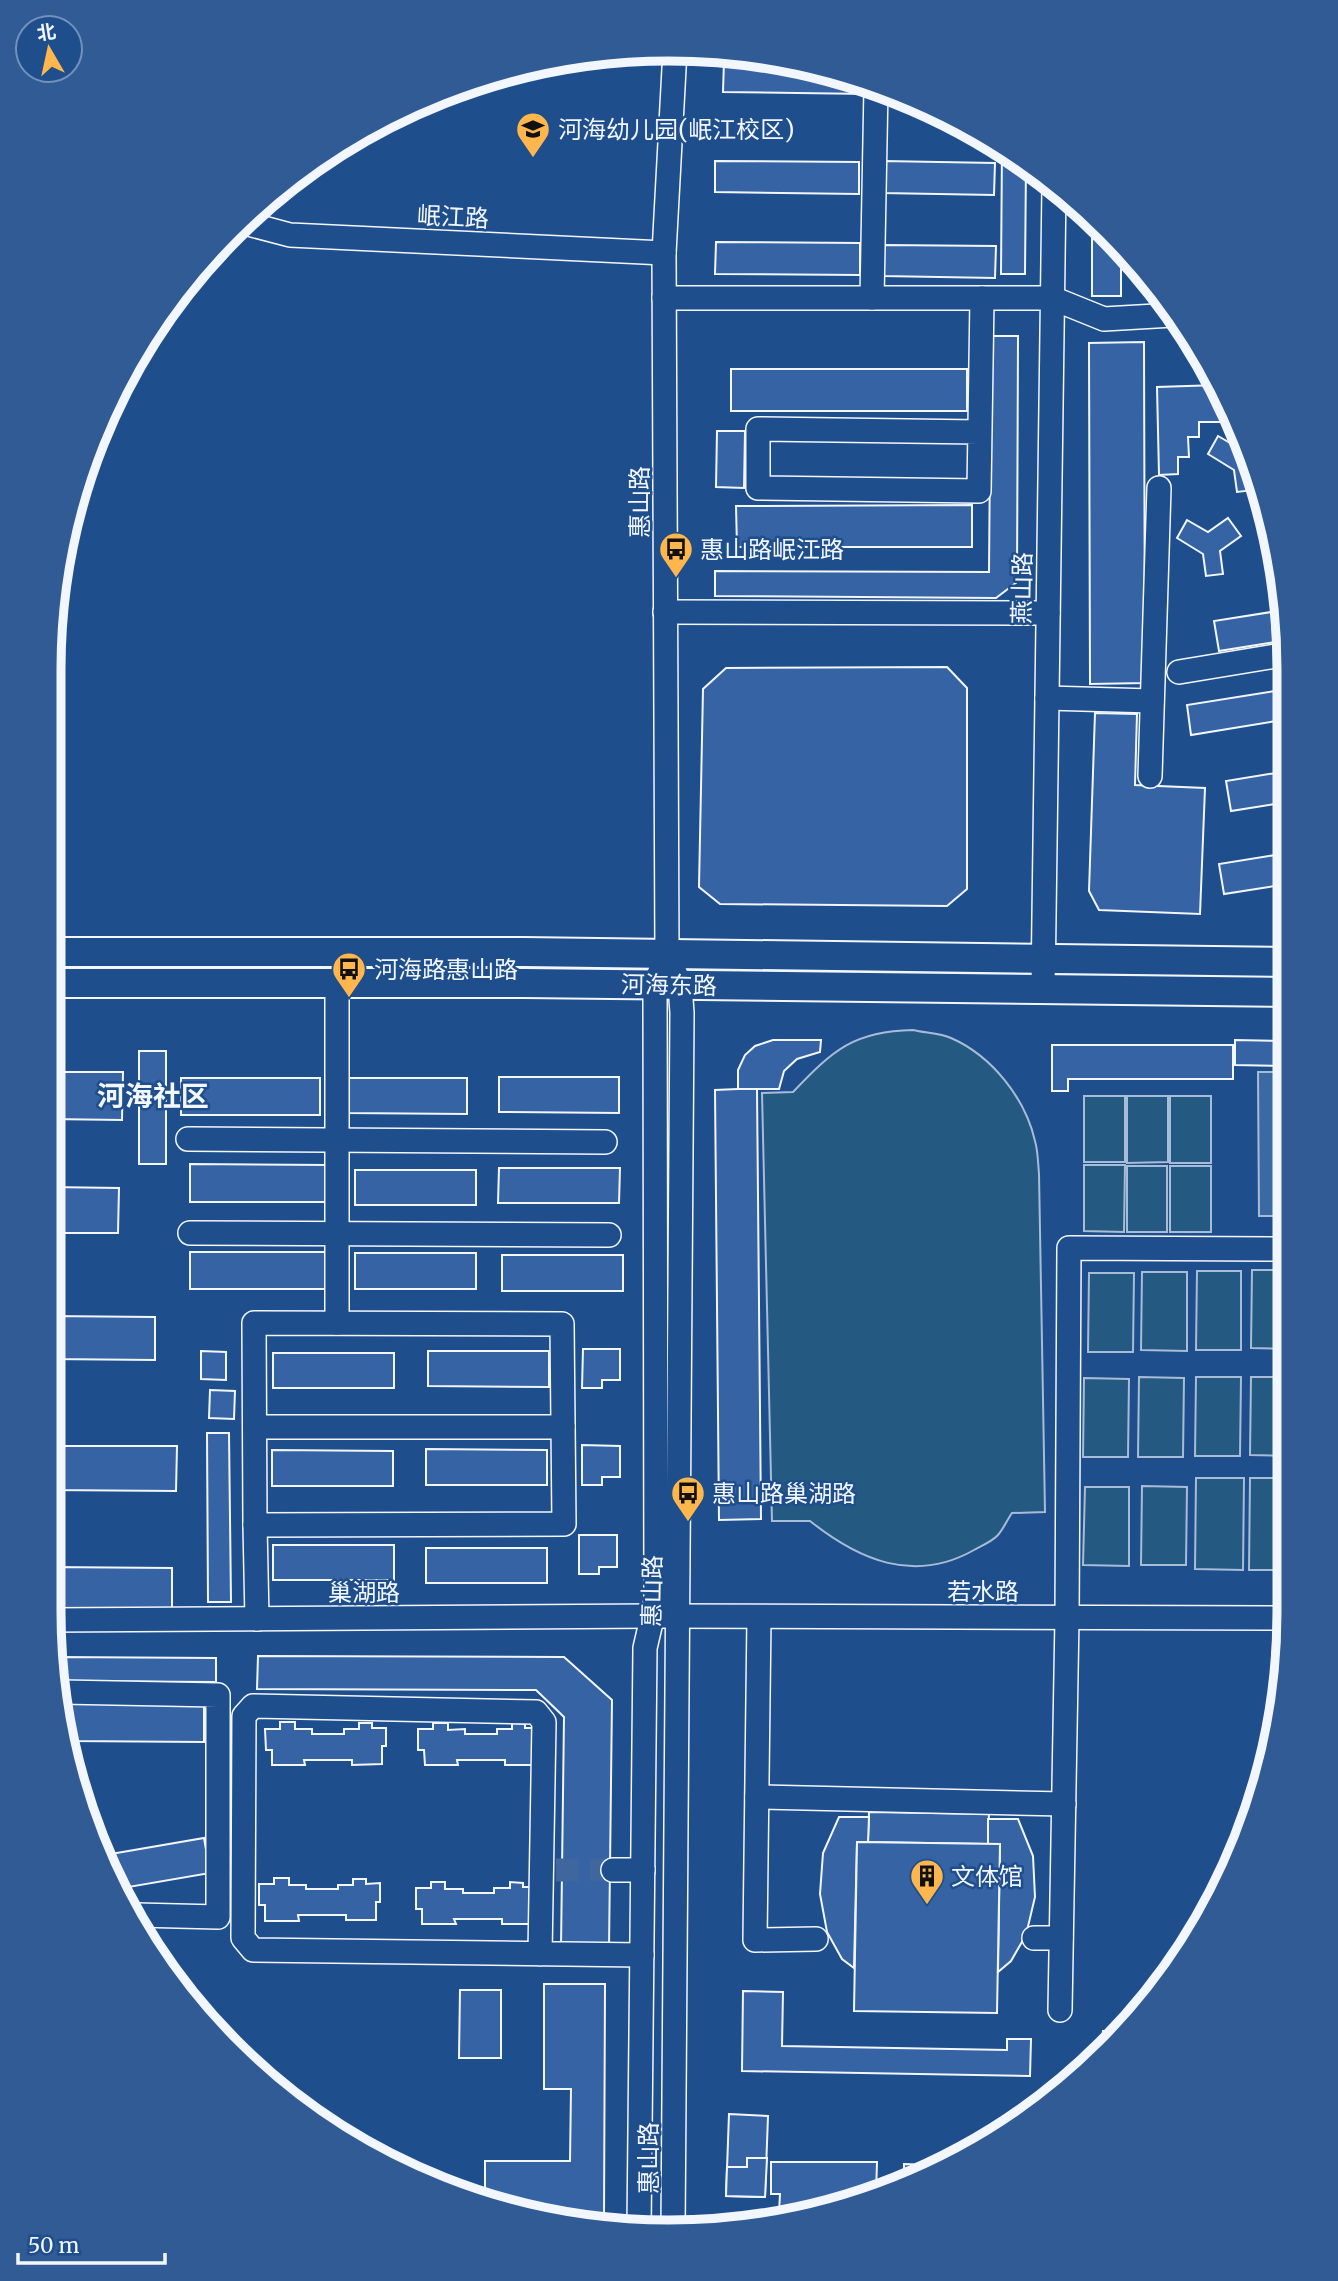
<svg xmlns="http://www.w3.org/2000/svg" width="1338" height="2281" font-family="Merriweather,'Noto Sans SC',serif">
	<rect width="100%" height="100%" fill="#1f4e8c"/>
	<!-- green -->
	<g fill="#245a82" stroke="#a8bbd7" stroke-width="2">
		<path d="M913,1030C925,1033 940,1033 951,1038C992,1056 1025,1098 1035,1141C1038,1151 1038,1163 1039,1174L1045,1512L1012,1513C1007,1520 1003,1530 997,1536C991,1542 981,1546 974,1550C914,1584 859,1560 810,1521H772L762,1093L793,1092C833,1050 854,1031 913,1030Z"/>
		<rect x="1084" y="1096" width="41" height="66"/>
		<path d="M1127,1096H1168V1162L1127,1163Z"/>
		<rect x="1170" y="1096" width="41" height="67"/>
		<path d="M1084,1165H1125L1124,1232L1084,1231Z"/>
		<rect x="1127" y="1166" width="40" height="66"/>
		<rect x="1170" y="1166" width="41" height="66"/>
		<path d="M1252,1270H1288V1349L1251,1348Z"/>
		<path d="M1197,1271H1241V1350H1196Z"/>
		<path d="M1142,1272H1187V1351L1141,1350Z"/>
		<path d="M1089,1273H1134L1133,1352H1088Z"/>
		<path d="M1139,1377L1184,1378L1183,1457H1138Z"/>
		<path d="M1196,1377H1241L1240,1456H1195Z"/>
		<path d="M1251,1377H1288V1456L1250,1455Z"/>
		<path d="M1084,1378L1129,1379L1128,1457H1083Z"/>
		<path d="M1196,1478H1244L1243,1570L1195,1569Z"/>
		<path d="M1250,1478H1288V1570H1249Z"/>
		<path d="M1142,1486L1187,1487L1186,1565H1141Z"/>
		<path d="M1085,1487H1129V1566L1083,1565Z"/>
	</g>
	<!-- water -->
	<path fill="#3b69a3" stroke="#a8bbd7" stroke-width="2" d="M1258,1072H1288V1216H1259Z"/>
	<!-- building -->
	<g fill="#3563a3" stroke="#f2f6ff" stroke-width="2">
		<path d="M724,61H792L868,85V94L723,92Z"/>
		<path d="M1002,147L1026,164L1025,274H1001Z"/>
		<path d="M715,161L859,162V194L715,192Z"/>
		<path d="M883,161L995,163L994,195L882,193Z"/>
		<path d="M1092,218L1108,231L1121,248V296H1092Z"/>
		<path d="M716,242L860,243V275L715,274Z"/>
		<path d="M884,245L996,246L995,278L883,276Z"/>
		<path d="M991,336H1018L1017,582L996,598L715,596V571L989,572Z"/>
		<path d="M1144,342L1145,683L1090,684L1089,343Z"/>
		<rect x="731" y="369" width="236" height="42"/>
		<path d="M1218,385L1220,390L1221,422H1199V437H1188L1189,457H1178V474L1159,475L1157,387Z"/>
		<path d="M717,431H745L744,488L716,487Z"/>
		<path d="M1218,436L1239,448L1245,444L1254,465L1251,467L1254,490L1237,492L1234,470L1208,454Z"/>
		<path d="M972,505V547H737L736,506Z"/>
		<path d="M1228,518L1241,536L1220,551L1223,574L1206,576L1203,554L1177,538L1187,520L1208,532Z"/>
		<path d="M1284,610L1288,640L1219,651L1214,621Z"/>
		<path d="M947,667L967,688V889L947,906L720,904L699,887L703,689L726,668Z"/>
		<path d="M1288,689V719L1191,735L1187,705Z"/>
		<path d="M1095,713L1137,714L1135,785L1205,788L1200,914L1099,910L1089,891Z"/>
		<path d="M1288,771V802L1231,811L1226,781Z"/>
		<path d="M1288,853V884L1224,894L1219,864Z"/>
		<path d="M773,1040H821L820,1052L797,1059L784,1071L779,1089H738V1070L745,1055L755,1046Z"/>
		<path d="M1235,1040L1288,1041V1066L1235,1065Z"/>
		<path d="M1052,1045H1233V1079H1068V1091H1052Z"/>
		<rect x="139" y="1051" width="27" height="113"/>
		<path d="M50,1072H123L122,1120L50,1119Z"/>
		<path d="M499,1077H619V1113L499,1112Z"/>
		<rect x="181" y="1078" width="139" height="37"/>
		<path d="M346,1078H467V1114L346,1113Z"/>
		<path d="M738,1089H757L761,1519L719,1520L715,1090Z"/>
		<path d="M190,1164L328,1165V1202H190Z"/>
		<path d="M499,1168H620L619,1203H498Z"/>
		<rect x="355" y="1170" width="121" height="35"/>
		<path d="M50,1187L119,1188L118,1233H50Z"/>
		<rect x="190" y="1252" width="138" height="37"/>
		<rect x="355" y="1253" width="121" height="36"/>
		<rect x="502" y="1255" width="121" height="36"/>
		<path d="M49,1316L155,1317V1360L49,1359Z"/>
		<path d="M583,1349H620V1380H602V1388H582Z"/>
		<path d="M201,1351L226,1352V1380L201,1379Z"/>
		<path d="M428,1351H549V1387L428,1386Z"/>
		<rect x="273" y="1353" width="121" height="35"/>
		<path d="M210,1390L235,1391L234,1419L209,1418Z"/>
		<path d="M207,1433H229L231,1602H208Z"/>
		<path d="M582,1445L620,1446V1477H602V1485H582Z"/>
		<path d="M49,1446H177L176,1491L49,1490Z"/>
		<path d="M426,1449L547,1450V1485H426Z"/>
		<path d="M272,1450L393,1451V1486H272Z"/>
		<path d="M579,1535H617V1567H599V1574H579Z"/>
		<rect x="273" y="1545" width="121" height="35"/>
		<rect x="426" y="1548" width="121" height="35"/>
		<path d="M49,1567L172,1568V1613L49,1612Z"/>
		<path d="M258,1656L564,1657L612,1700L609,1949L561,1948L564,1717L536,1690L257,1689Z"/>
		<path d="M56,1657L216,1658V1682L60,1681Z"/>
		<path d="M64,1703L204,1704V1742L70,1741Z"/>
		<path d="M280,1722H295V1729H312V1734H344V1729H359V1723H372V1728H386V1746H382V1764L352,1765V1760H304L305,1765H272V1750H266L265,1729H280Z"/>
		<path d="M433,1723H448V1730L465,1729V1734H497V1729H512V1723L525,1724V1728H539L535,1765H505V1760H457L458,1765H425L424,1750H418V1729H433Z"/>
		<path d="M869,1812L989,1814L988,1844L868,1842Z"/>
		<path d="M839,1817H869L868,1842H857L854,1968L842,1959L827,1932L820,1894L823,1853Z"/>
		<path d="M988,1819H1018L1033,1856L1035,1897L1026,1935L1011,1961L998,1972L1000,1844H988Z"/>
		<path d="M204,1838L210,1873L123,1888L105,1855Z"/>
		<path d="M857,1842L1000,1844L997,2013L854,2011Z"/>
		<path d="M274,1878H289V1885H306V1889H338V1885H353V1879H366V1884L380,1883V1902H376V1920H346V1915H298L299,1921H265V1905H259V1884H274Z"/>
		<path d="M431,1882H445V1889H463V1893H494V1888H510V1882L523,1883V1887H537L533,1924H502V1919H454L456,1924H422V1909H416V1888H431Z"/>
		<path d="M544,1984H605L604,2220H580L508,2211L485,2200V2161H570L571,2089H544Z"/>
		<path d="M460,1990H501V2058H459Z"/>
		<path d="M743,1991L783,1992L782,2046L1007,2050V2039H1031L1030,2076L742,2071Z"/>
		<path d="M1103,2031H1115L1102,2044Z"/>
		<path d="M729,2114L768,2116L765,2197L726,2196Z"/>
		<path d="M747,2158H767L765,2197L726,2196L727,2167H747Z"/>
		<path d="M771,2162H877L876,2195H867V2199L826,2206V2204H816V2208L779,2213L780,2194H771Z"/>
		<path d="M904,2164L933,2165L904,2180Z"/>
	</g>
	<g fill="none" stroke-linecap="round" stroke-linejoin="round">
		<!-- minor-tunnel -->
		<path stroke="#3f679d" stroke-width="23" stroke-dasharray="23 11" stroke-linecap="butt" d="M556,1870H613"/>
		<!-- minor casing -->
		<g stroke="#f2f6ff" stroke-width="26">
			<g id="minor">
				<path d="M241,222L290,235L664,253"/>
				<path d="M664,298H1052L1104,319L1173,315"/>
				<path d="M872,298L876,87"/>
				<path d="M979,432L758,429V488L979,491L982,298"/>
				<path d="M665,612L1048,613"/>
				<path d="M1179,672L1288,654"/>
				<path d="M1047,698L1152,701"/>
				<path d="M1150,776L1159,488"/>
				<path d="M1043,989L1054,187"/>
				<path d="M188,1139L605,1142"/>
				<path d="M190,1233L609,1235"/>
				<path d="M254,1323L562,1324L564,1524L255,1525Z"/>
				<path d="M337,1323V983"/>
				<path d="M255,1427H563"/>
				<path d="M255,1525L257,1619"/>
				<path d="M759,1617L755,1940L816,1939"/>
				<path d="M50,1620L653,1616L1288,1618"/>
				<path d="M62,1692L218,1695V1917L137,1915"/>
				<path d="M757,1797L1064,1804"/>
				<path d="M613,1870H643"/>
				<path d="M1034,1938H1061"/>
				<path d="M540,1954L544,1722L536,1712L253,1706L244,1716L243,1938L253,1950L642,1955"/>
				<path d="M1060,2010L1067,1618L1069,1248L1288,1249"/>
				<path d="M639,2228L645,1648L656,1601L655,984L667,954L664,253L675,50"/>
				<path d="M673,2231L682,1013L680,985L674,970"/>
			</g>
		</g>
		<!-- major casing -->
		<g stroke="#f2f6ff" stroke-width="32">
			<g id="major">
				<path d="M50,952H524L1288,962"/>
				<path d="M50,983H524L1288,992"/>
			</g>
		</g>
		<!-- minor -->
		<use href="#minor" stroke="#1f4e8c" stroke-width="23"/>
		<!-- major -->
		<use href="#major" stroke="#1f4e8c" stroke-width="28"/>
	</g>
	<!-- icons -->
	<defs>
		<g id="school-pin" transform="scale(1.75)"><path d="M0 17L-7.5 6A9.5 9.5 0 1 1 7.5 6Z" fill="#ffb74d" stroke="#1f4e8c"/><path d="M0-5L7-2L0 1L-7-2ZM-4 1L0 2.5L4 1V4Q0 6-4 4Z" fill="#111"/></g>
		<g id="bus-pin" transform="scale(1.75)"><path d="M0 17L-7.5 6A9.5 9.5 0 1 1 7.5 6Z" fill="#ffb74d" stroke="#1f4e8c"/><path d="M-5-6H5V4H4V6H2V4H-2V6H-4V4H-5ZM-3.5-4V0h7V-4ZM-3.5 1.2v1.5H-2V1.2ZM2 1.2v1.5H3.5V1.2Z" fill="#111"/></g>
		<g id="building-pin" transform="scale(1.75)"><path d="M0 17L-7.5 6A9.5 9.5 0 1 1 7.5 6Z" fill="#ffb74d" stroke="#1f4e8c"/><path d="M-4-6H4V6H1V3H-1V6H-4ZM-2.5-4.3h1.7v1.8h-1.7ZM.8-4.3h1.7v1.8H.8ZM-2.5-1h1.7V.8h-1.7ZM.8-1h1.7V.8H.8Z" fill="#111"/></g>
	</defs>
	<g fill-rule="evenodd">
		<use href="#school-pin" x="533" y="129"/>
		<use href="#bus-pin" x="676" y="549"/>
		<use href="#bus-pin" x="349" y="969"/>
		<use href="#bus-pin" x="688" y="1493"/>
		<use href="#building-pin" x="927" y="1876"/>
	</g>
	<g text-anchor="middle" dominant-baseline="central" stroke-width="5" stroke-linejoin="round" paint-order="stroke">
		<!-- poi labels -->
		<g font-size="24" fill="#f2f6ff" stroke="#1f4e8c" text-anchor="start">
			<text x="558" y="129">河海幼儿园(岷江校区)</text>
			<text x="700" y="549">惠山路岷江路</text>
			<text x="374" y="969">河海路惠山路</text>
			<text x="712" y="1493">惠山路巢湖路</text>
			<text x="951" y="1876">文体馆</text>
		</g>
		<!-- street labels -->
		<g font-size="24" fill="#f2f6ff" stroke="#1f4e8c">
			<text transform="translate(453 217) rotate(3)">岷江路</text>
			<text transform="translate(639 502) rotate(-90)">惠山路</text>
			<text transform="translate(1022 588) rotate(-89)">燕山路</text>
			<text transform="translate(669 985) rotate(1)">河海东路</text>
			<text transform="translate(652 1591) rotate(-89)">惠山路</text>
			<text x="983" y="1591">若水路</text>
			<text x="364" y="1592">巢湖路</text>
			<text transform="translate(648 2158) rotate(-90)">惠山路</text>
		</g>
		<!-- quarter labels -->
		<g font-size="28" font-weight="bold" fill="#f2f6ff" stroke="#1f4e8c">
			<text x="153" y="1096">河海社区</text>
		</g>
	</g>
	<!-- crop -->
	<path d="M0 0H1338V2281H0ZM669 61H669A608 608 0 0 1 1277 669V1612A608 608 0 0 1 669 2220H669A608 608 0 0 1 61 1612V669A608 608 0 0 1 669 61Z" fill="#305b95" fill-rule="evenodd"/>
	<path fill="none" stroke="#f2f6ff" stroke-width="9" d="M669 61H669A608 608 0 0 1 1277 669V1612A608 608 0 0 1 669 2220H669A608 608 0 0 1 61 1612V669A608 608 0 0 1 669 61Z"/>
	<!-- north arrow -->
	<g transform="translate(49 49) rotate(351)"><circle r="33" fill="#1f4e8c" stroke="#7391ba" stroke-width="2"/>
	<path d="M0-5L12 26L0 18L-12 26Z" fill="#ffb74d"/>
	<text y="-10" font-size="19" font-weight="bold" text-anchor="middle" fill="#f2f6ff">北</text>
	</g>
	<!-- scale -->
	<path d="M18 2253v10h147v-10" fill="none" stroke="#f2f6ff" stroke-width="3.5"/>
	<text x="28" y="2253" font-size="21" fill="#f2f6ff" stroke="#1f4e8c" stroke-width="5" paint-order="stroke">50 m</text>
</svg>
